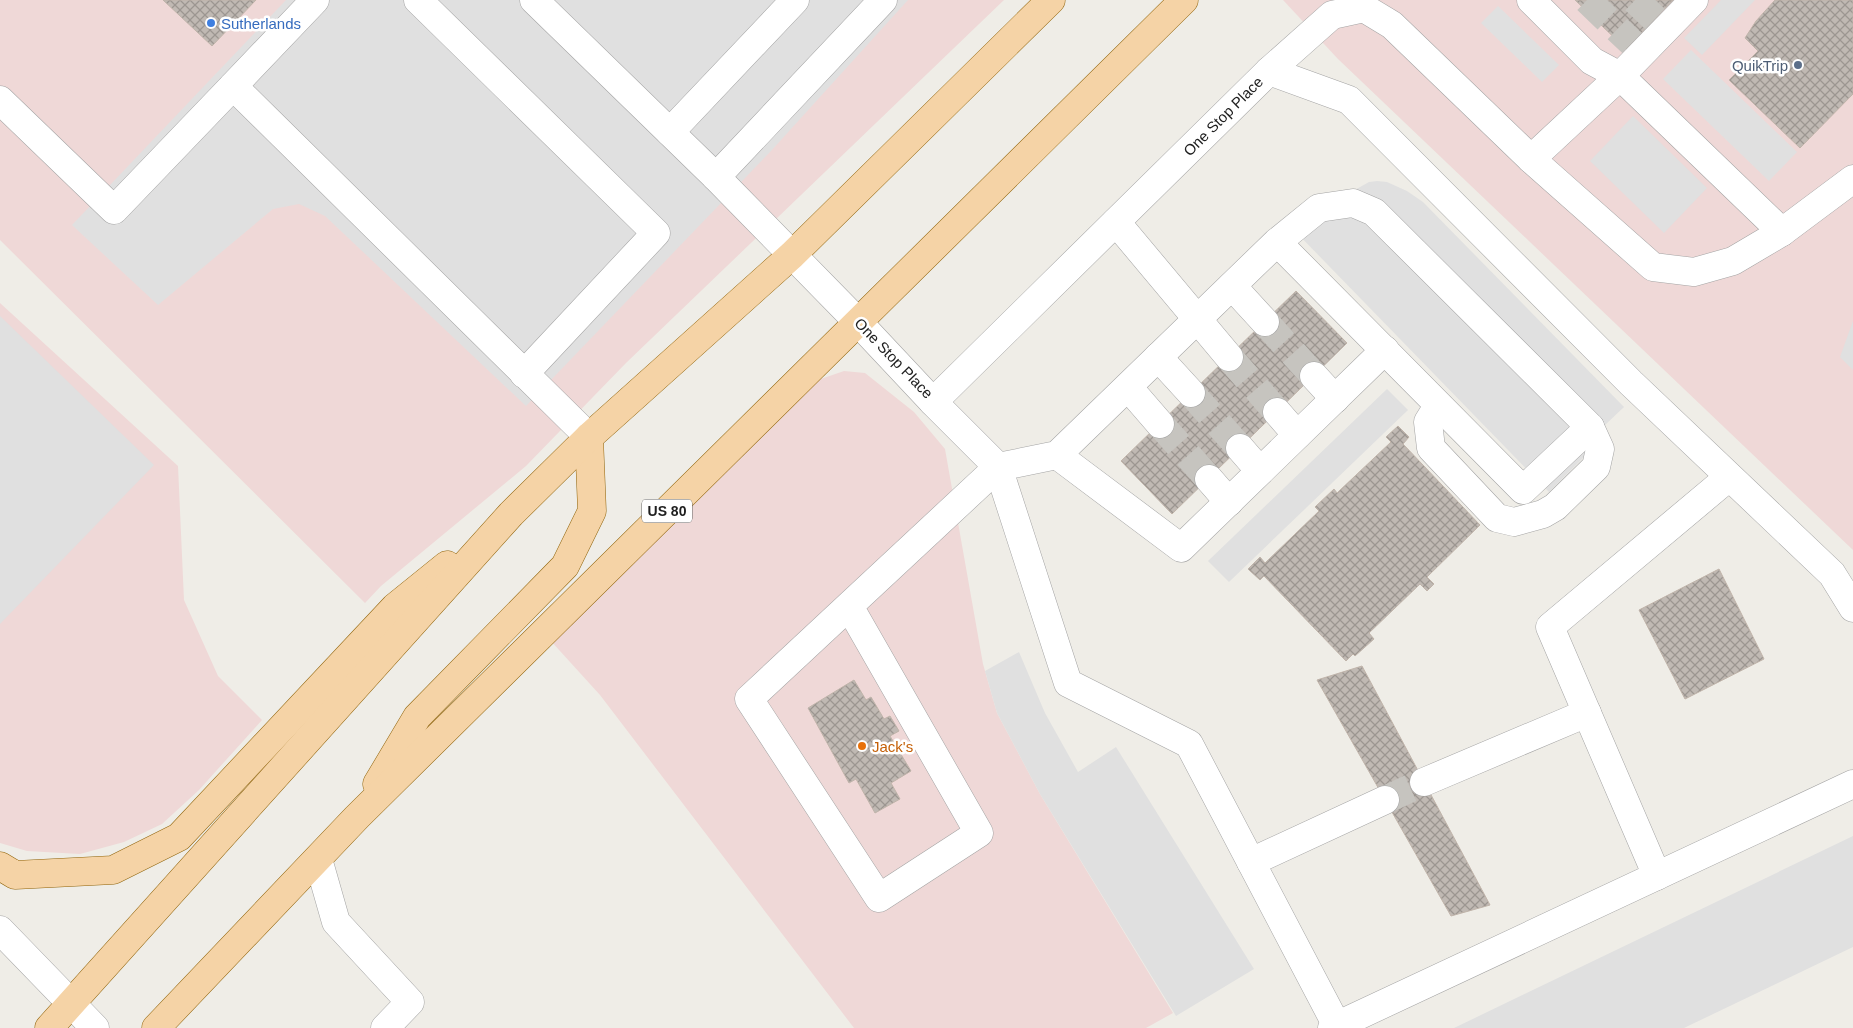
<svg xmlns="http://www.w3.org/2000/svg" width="1853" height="1028" font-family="Helvetica,sans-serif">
	<defs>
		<pattern id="building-cross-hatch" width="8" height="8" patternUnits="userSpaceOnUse" patternTransform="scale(1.25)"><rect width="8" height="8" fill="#c0b9b3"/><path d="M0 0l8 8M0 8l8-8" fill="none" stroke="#9c9691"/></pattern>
	</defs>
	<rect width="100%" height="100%" fill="#efede7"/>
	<!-- commercial -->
	<g fill="#efd8d7">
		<path d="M0,0H1004L626,363L526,466L381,586L365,603L0,240Z"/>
		<path d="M1283,0H1853V550L1338,59Z"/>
		<path d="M0,303L178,466L184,600L218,676L262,720L199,790L162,824L124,842L80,854L27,851L0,843Z"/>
		<path d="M844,371L865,373L914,412L945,449L983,664L997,713L1040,794L1173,1013L1146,1028H854L600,695L550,640L815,381Z"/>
	</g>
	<!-- parking -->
	<g fill="#e0e0e0">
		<path d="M286,0H908L771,151L526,406L325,216L299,204L273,209L158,305L72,225Z"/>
		<path d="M1721,0H1755L1702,55L1684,38Z"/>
		<path d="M1498,6L1559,65L1542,82L1481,23Z"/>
		<path d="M1691,50L1797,152L1769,181L1663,79Z"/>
		<path d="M1633,116L1707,188L1664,233L1590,161Z"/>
		<path d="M1377,181L1387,182L1407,191L1423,202L1624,407L1604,426L1607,434L1549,492L1290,226L1369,182Z"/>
		<path d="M0,316L154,465L0,624Z"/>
		<path d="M1853,321V370L1840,357Z"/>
		<path d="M1387,389L1408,410L1229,582L1208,561Z"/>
		<path d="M1019,652L1045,713L1078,772L1116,747L1254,969L1176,1016L1040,794L997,713L985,671Z"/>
		<path d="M1853,836V947L1684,1028H1454Z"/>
	</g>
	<!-- building -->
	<g fill="url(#building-cross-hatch)" stroke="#c0b4aa">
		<path d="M163,0H256L212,46Z"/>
		<path d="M1575,0H1673L1626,49Z"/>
		<path d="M1775,0H1853V94L1800,148L1729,80L1758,51L1745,38L1756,21Z"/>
		<path d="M1296,291L1347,343L1172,514L1121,461Z"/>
		<path d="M1398,426L1409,437L1403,444L1480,525L1427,577L1434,584L1427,591L1420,584L1369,633L1374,639L1355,656L1353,654L1346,661L1264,576L1260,580L1248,569L1260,557L1265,563L1319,511L1315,507L1334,489L1337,493L1391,442L1386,437Z"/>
		<path d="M1719,569L1764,659L1685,699L1639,610Z"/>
		<path d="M1362,666L1490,905L1451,916L1317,680Z"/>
		<path d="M854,680L866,700L871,697L884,719L890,716L899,731L890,736L911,771L891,783L900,799L875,813L856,779L849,783L808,708Z"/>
	</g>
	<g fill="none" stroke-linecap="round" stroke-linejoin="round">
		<!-- minor-tunnel -->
		<g stroke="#c6c4bf" stroke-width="28" stroke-dasharray="28 14" stroke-linecap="butt">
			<path d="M1587,0L1632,43"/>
			<path d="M1635,0L1655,19"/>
			<path d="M1265,322L1314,376"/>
			<path d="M1229,357L1277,412"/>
			<path d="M1191,393L1240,448"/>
			<path d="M1160,424L1209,479"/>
			<path d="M1385,800L1424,782"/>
		</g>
		<!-- minor casing -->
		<g stroke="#a4a4a4" stroke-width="29">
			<g id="minor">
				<path d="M315,0L233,86L589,437"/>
				<path d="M418,0L656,233L524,374"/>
				<path d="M534,0L716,177"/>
				<path d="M883,0L716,177L857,321L933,402L1269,71L1332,15L1364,8L1392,25L1531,159L1653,267L1694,272L1733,261L1782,232L1853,179"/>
				<path d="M1531,0L1592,61L1620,76L1782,232"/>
				<path d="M1269,71L1349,100L1631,383L1832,574L1853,608"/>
				<path d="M0,100L114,210L233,86"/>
				<path d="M670,132L795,0"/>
				<path d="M1531,159L1620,76L1694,0"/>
				<path d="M1116,222L1229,357"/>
				<path d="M1232,286L1265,322"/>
				<path d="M1158,357L1191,393"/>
				<path d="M1314,376L1335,399"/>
				<path d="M1128,387L1160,424"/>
				<path d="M933,402L998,467L1068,683L1189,744L1337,1026"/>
				<path d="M1438,406L1428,422L1431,448L1497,518L1514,522L1543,514L1555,507L1596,467L1600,449L1590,427"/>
				<path d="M1277,412L1297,435"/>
				<path d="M1240,448L1260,471"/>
				<path d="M1057,455L1181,548L1385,350"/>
				<path d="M1209,479L1229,502"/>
				<path d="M849,606L979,833L879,898L749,699L998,467L1057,455L1277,242L1319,208L1353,203L1374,212L1590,427L1523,490L1277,242"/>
				<path d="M1424,782L1587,713"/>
				<path d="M318,859L336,922L410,1002L385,1028"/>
				<path d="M1251,862L1385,800"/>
				<path d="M1657,876L1550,627L1729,477"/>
				<path d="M0,930L95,1028"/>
				<path d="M1332,1028L1853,784"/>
			</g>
		</g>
		<!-- major casing -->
		<g stroke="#90640b" stroke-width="29">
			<g id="major">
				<path d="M377,784L417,717L565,566L592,511L589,437"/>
				<path d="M0,866L15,875L113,870L179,837L395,607L447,565"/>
				<path d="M49,1028L511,514L589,437L792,255L1051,0"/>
				<path d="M156,1028L357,817L1184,0"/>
			</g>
		</g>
		<!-- minor -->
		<use href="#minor" stroke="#fff" stroke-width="28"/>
		<!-- major -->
		<use href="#major" stroke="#f5d3a6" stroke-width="28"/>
	</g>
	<!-- markers -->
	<circle fill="#3f7fe0" stroke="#fff" stroke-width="2" cx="211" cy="23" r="5"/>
	<circle fill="#5c6f8a" stroke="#fff" stroke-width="2" cx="1798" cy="65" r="5"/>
	<circle fill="#e8710a" stroke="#fff" stroke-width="2" cx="862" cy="746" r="5"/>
	<g text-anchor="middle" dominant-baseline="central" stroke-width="5" stroke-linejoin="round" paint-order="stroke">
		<!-- shield labels -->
		<rect fill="#fff" stroke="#636363" stroke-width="1" x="642" y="499.5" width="50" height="23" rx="4"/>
		<g font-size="14" font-weight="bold" fill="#202020">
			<text x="667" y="511">US 80</text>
		</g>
		<!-- shop labels -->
		<g font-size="15" fill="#366cbe" stroke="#fff" text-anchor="start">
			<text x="221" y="23">Sutherlands</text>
		</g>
		<!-- service labels -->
		<g font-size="15" fill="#4e5e75" stroke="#fff" text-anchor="end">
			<text x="1788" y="65">QuikTrip</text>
		</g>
		<!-- street labels -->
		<g font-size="15" fill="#202020" stroke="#fff">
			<text transform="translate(1223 116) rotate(-45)">One Stop Place</text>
			<text transform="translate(894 358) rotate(46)">One Stop Place</text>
		</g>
		<!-- food labels -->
		<g font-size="15" fill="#c56008" stroke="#fff" text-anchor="start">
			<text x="872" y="746">Jack's</text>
		</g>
	</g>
</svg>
